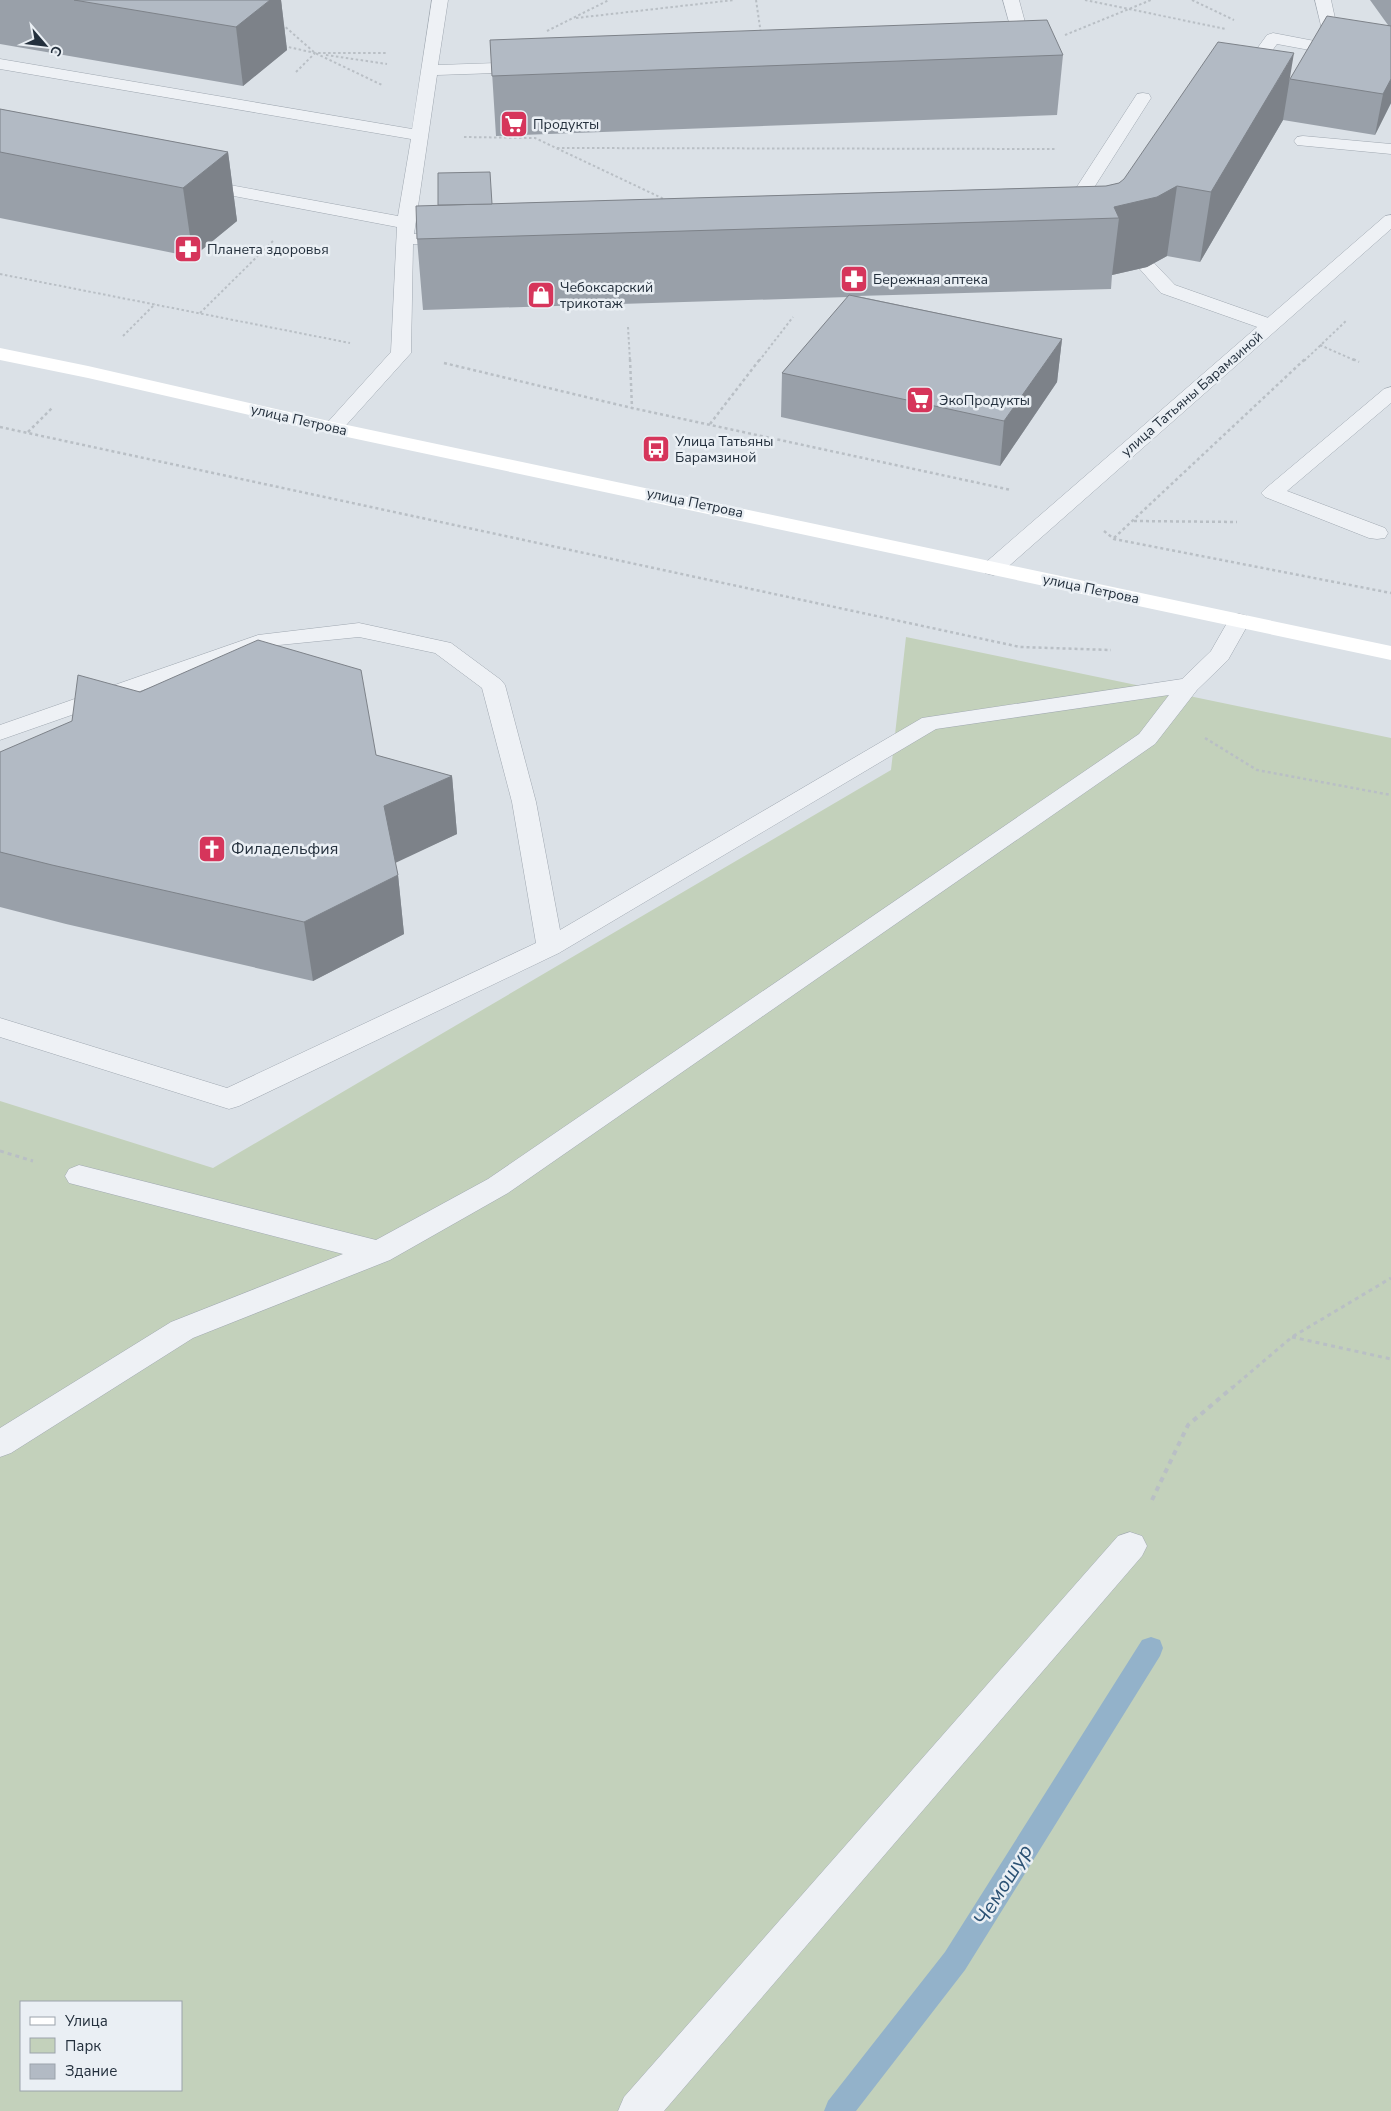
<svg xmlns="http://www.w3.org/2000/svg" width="1391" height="2111" font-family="'Nunito Sans',sans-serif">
	<rect width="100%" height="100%" fill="#dbe1e7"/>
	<!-- green -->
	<path fill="#c3d1bb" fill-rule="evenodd" d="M906,637L1391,738V2111H0V1101L213,1168L891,770ZM21,2002H181V2090H21Z"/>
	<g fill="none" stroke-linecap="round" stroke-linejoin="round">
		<!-- stream -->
		<path fill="#93b2ca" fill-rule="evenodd" d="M1151,1637L1160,1640L1163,1648L1160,1656L965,1970L856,2111H824L828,2101L945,1952L1142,1640Z"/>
		<!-- service casing -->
		<g stroke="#a0a8b1" stroke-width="1">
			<g id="service">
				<path d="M432,0H448L438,65L528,62L534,64L536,67L534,70L528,72L437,75L414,234H455L461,235L464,239L461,243L455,244H413L411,353L340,432L333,434L326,432L323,428L326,424L391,352L397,227L197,189L191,188L188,184L191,180L197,179L398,216L411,139L0,69V59L412,129Z"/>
				<path d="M1003,0H1019L1033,52L1031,55H1015L1013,52L1016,48Z"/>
				<path d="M1315,0H1331L1341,46L1391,55V65L1277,44L1249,82H1237L1235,79L1267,35L1273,33L1325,43Z"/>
				<path d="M1143,93L1149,94L1151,98L1074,219L1071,223L1065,224L1059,223L1056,219L1137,94Z"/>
				<path d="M1303,136L1391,144V154L1297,145L1294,141L1297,137Z"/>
				<path d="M1147,261L1154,263L1175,285L1277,321L1280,325L1277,329L1270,331L1263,329L1161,293L1138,267L1140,263Z"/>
				<path d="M1391,387V403L1287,491L1385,528L1388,533L1385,538L1377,539L1369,538L1265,497L1261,493L1265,489L1384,389Z"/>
				<path d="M1239,614L1247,616L1250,621L1228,660L1197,690L1155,744L508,1193L390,1260L193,1338L11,1453L0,1457V1428L171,1322L343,1254L69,1183L65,1176L69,1169L79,1165L376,1240L488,1179L1139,734L1169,695L936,729L559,953L239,1106L229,1109L0,1037V1018L227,1088L536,943L512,802L482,688L435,653L359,637L269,646L0,740V725L258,635L359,623L451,643L501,680L505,685L536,802L560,930L922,718L1182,679L1211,651L1231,616Z"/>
				<path d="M1130,1532L1142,1536L1147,1546L1142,1556L664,2111H618L624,2097L1118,1536Z"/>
			</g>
		</g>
		<!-- minor casing -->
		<g stroke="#a0a8b1" stroke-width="1">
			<path id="minor" d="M1391,215V229L1001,573L993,575L985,573L982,568L985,563L1385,216Z"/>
		</g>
		<!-- path-far3 -->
		<g stroke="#b9bfc5" stroke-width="2" stroke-dasharray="2.5 2.5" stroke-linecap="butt">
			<path d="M756,0L761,34"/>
			<path d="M1085,0L1226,29"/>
			<path d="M1192,0L1234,20"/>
			<path d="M576,18L734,0"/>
			<path d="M282,24L315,53L382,85"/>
			<path d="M547,31L609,0"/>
			<path d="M1065,35L1151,0"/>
			<path d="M284,46L315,53"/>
			<path d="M326,55L387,64"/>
			<path d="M296,72L315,53H387"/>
			<path d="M464,137L535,138L666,200"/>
			<path d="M557,148L1056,149"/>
			<path d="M0,274L350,343"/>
			<path d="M200,313L274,240"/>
			<path d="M628,327L630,361"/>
			<path d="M123,336L155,304"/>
			<path d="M1320,345L1356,361"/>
			<path d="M759,361L793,317"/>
			<path d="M1304,361L1347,320"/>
		</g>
		<!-- path-far2 -->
		<g stroke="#b9bfc5" stroke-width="2.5" stroke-dasharray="3 3" stroke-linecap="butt">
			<path d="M630,359L632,408"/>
			<path d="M1353,359L1359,362"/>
			<path d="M444,363L632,408L1011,490"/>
			<path d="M710,424L760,359"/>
			<path d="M0,427L1020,647L1111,650"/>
			<path d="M28,432L52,408"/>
			<path d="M1134,521L1237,522"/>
			<path d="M1104,531L1114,539L1391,593"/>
			<path d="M1114,538L1305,359"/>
			<path d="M1205,738L1257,770L1391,795"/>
		</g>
		<!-- path-far1 -->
		<g stroke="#b9bfc5" stroke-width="3" stroke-dasharray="4 4" stroke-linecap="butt">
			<path d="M0,1151L33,1161"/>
			<path d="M1292,1337L1391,1359"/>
			<path d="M1232,1388L1292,1337L1391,1278"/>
		</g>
		<!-- path -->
		<path stroke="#b9bfc5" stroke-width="4" stroke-dasharray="5 5" stroke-linecap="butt" d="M1152,1500L1188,1425L1233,1387"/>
		<!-- service -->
		<use href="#service" fill="#eef1f5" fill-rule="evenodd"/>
		<!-- minor -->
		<use href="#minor" fill="#eef1f5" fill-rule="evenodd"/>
		<!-- secondary -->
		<path fill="#fff" fill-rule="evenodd" d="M0,348L88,366L333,422L1391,646V660L333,434L88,378L0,360Z"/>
	</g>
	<!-- wall -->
	<g fill="#99a0a9">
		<path d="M0,0H281L287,50L243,86L0,44Z"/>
		<path d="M1370,0H1391V103L1375,135L1283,120L1200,262L1167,256L1147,267L1112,275L1111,289L857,296L1062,339L1057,382L1000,466L781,417L782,373L848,297L423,310L417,239L492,204L1106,186L1119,183L1290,79L1388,25Z"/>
		<path d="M490,40L1063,55L1057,115L496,136Z"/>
		<path d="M0,109L228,152L237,221L193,257L0,218Z"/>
		<path d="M0,752L376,755L452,776L457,834L395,862L398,875L404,934L313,981L66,924L0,907Z"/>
	</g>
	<!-- shaded-wall -->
	<g fill="#7d8289">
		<path d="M270,0H281L287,50L243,86L236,27Z"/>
		<path d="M1294,53L1283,120L1200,262L1211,192Z"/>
		<path d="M1391,79V103L1375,135L1383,94Z"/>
		<path d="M228,152L237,221L193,257L183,188Z"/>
		<path d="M1177,186L1167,256L1147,267L1112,275L1119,218L1114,207Z"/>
		<path d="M1062,339L1057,382L1000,466L1004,421Z"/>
		<path d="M452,776L457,834L391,865L384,806Z"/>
		<path d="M398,875L404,934L313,981L304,922Z"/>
	</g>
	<!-- building -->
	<g fill="#b2bac4" stroke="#7d8289">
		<path d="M74,0H270L236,27Z"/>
		<path d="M1327,16L1391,26V79L1383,94L1290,79Z"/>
		<path d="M1047,20L1063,55L492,76L490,40Z"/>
		<path d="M1218,42L1294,53L1211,192L1177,186L1157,197L1114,207L1119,218L417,239L416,206L1106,186L1119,183L1124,179Z"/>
		<path d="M0,109L228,152L183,188L0,152Z"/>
		<path d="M490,172L492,204L438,205V173Z"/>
		<path d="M849,295L1062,339L1004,421L782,373Z"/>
		<path d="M258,640L361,670L376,755L452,776L384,806L398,875L304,922L52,865L0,852V752L72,721L78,675L140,692Z"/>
	</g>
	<!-- icons -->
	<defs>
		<g id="supermarket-square" transform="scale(1.4375)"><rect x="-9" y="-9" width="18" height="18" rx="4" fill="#d6355b" stroke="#eaeff4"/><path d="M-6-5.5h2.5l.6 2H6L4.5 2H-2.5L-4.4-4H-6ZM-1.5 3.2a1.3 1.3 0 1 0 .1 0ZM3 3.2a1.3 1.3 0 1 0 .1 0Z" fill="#fff"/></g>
		<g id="pharmacy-square" transform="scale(1.4375)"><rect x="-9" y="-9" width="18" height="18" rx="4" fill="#d6355b" stroke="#eaeff4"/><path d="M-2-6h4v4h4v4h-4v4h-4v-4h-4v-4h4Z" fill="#fff"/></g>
		<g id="shop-square" transform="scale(1.4375)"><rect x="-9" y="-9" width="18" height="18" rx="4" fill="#d6355b" stroke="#eaeff4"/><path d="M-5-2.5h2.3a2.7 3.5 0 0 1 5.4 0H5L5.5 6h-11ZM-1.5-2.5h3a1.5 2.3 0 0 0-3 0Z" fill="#fff"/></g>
		<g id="bus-square" transform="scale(1.4375)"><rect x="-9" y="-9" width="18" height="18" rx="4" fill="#d6355b" stroke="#eaeff4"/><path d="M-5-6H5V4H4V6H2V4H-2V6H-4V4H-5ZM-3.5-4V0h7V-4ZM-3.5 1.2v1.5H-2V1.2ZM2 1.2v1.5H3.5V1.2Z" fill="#fff"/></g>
		<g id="church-square" transform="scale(1.4375)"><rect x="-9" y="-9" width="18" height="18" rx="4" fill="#d6355b" stroke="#eaeff4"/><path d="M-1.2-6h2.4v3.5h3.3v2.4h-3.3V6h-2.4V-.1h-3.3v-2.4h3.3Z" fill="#fff"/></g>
	</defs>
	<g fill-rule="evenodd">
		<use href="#supermarket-square" x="514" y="124"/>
		<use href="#pharmacy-square" x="188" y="249"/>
		<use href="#pharmacy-square" x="854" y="279"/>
		<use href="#shop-square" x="541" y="295"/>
		<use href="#supermarket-square" x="920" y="400"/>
		<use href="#bus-square" x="656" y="449"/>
		<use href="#church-square" x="212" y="849"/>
	</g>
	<g text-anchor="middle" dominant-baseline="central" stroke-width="5" stroke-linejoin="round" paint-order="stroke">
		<!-- far-poi labels -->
		<g font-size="14" fill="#24303d" stroke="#eaeff4" text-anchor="start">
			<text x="533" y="124">Продукты</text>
			<text x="207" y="249">Планета здоровья</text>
			<text x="873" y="279">Бережная аптека</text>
			<text x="560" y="287">Чебоксарский<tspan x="560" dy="16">трикотаж</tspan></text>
			<text x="939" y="400">ЭкоПродукты</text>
			<text x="675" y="441">Улица Татьяны<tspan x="675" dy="16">Барамзиной</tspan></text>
		</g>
		<!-- far-street labels -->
		<g font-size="14" fill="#24303d" stroke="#eaeff4">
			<text transform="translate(1192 394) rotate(-41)">улица Татьяны Барамзиной</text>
			<text transform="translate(299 420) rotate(13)">улица Петрова</text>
			<text transform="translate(695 503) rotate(12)">улица Петрова</text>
			<text transform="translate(1091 589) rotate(12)">улица Петрова</text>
		</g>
		<!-- poi labels -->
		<g font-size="16" fill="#24303d" stroke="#eaeff4" text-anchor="start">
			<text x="231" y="849">Филадельфия</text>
		</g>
		<!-- near-water labels -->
		<g font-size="21" font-style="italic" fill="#2c5274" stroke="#eaeff4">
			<text transform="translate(1003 1885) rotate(-58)">Чемошур</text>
		</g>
	</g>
	<!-- legend -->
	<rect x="20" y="2001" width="162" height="90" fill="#eaeff4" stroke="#9ba3ab"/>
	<rect x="30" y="2017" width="25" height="8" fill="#ffffff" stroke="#9ba3ab"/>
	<text x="65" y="2026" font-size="15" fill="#24303d">Улица</text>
	<rect x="30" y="2038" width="25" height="15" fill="#c3d1bb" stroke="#9ba3ab"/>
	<text x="65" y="2051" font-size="15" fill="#24303d">Парк</text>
	<rect x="30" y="2064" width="25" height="15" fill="#b2bac4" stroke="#9ba3ab"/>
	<text x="65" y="2076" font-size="15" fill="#24303d">Здание</text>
	<!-- north arrow -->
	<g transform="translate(45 45) rotate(118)" stroke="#eaeff4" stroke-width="4" paint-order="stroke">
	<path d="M0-4L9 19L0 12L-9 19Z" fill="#24303d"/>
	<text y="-8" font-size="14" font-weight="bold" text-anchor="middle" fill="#24303d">С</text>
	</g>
</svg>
